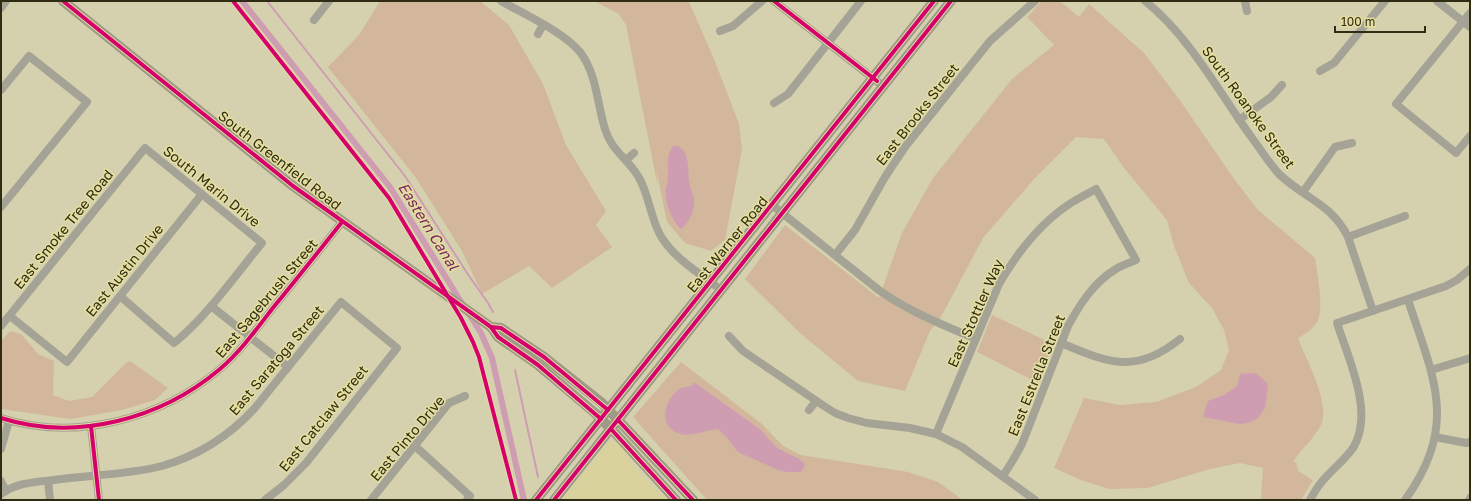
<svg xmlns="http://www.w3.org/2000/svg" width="1471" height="501" font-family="'Golos Text',sans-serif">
	<rect width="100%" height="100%" fill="#d5d1af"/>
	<!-- built -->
	<path fill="#d9d29c" d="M609,442L616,443L622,448L635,468L656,490L669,500H562Z"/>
	<!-- green -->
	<g fill="#d2b79d">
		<path d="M380,1H480L509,25L543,84L566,145L606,211L596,225L612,247L552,288L529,266L482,294L462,251L416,178L328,67L359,35Z"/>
		<path d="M594,1H690L689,2L714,59L739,124L742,149L725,240L711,251L685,243L667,222L656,169L658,188L626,25L619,14Z"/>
		<path d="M1042,1H1060L1079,17L1089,4L1144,53L1179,99L1232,176L1257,209L1315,258C1317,274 1324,305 1318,320C1314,329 1305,334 1298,338C1306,359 1331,404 1321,425C1314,439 1301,449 1293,462H1296L1298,471L1313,480L1301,500H1260L1261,499L1263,468L1240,463L1210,469L1148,488L1109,489L1081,480L1054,468L1084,398L1120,405L1156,402L1196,387L1221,370L1229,350L1224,330L1212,308L1189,283L1174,246L1167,220L1124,168L1104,139L1076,137L1035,178L983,238L941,317L930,331L905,391L858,381L801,334L745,279L785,225L879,298L902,233L933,178L1012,79L1054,45L1027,17Z"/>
		<path d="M992,315L1053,344L1038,383L977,352Z"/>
		<path d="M10,331L21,334L38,354L54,361L53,395L69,401L92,397L126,363L130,361L168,388L155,400L122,410L70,419L1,409V341Z"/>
		<path d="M681,362L762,424L783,446L801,455L908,472L938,482L963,500H707L633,417Z"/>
	</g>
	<!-- water -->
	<g fill="#cf9db2">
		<path d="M673,146C690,144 688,171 689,181C690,189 695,197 694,205C693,213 688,224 681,229C672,221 664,202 666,189C666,186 668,183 668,179C669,167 665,157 673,146Z"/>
		<path d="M1250,373L1257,374L1268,384L1265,408L1258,418L1248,423L1240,424L1203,417L1208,401L1224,395L1237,386L1240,374Z"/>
		<path d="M694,382L761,430L777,448L799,459L805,464L804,468L801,472H787L778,470L738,452L727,438L718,429C706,430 692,437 681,434C658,428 663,402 678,390C682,387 687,386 692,386Z"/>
	</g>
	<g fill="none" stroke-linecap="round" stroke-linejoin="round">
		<!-- stream -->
		<g stroke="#cf9db2" stroke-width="2">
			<path d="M267,1L405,176L467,273L488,303L493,312"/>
			<path d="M515,370L538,477"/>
		</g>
		<!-- canal -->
		<g stroke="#cf9db2" stroke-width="6">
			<path d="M242,1L390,187L463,305"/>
			<path d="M469,314L481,333L492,358L524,500"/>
		</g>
		<!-- minor -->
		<g stroke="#a5a396" stroke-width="8">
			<path d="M501,1C524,14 564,32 580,52C597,74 597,104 605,129C611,150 627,158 638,176C649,193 651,222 662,238C676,260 701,274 721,290"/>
			<path d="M774,1L883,86"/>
			<path d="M1145,1C1190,37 1218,91 1252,138C1261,150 1269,163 1279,174C1304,198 1332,204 1348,237L1373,311"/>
			<path d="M1245,1L1247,11"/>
			<path d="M1437,1L1470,27"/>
			<path d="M1,8L6,1"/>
			<path d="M1470,13L1396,104L1456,153L1470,136"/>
			<path d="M314,20L329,1"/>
			<path d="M720,31L733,26L762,1"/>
			<path d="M538,34L543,25"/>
			<path d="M1320,71L1334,63L1385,1"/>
			<path d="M1,90L29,56L87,102L1,207"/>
			<path d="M774,103L788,94L861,1"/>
			<path d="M1239,120L1271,97L1282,85"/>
			<path d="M626,160L634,153"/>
			<path d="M1303,192L1335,147L1352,143"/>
			<path d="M772,205L880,291C910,312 943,325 976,339"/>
			<path d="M1348,237L1405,216"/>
			<path d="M835,255L855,230L885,177L905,147L990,41L1035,1"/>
			<path d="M211,306L288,367"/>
			<path d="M10,316L67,362L202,194"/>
			<path d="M1,326L145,148L262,243C234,277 208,315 174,343L120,296"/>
			<path d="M729,336L743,351L821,404L835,413L848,418L867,423L910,428L936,434L962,447L1035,500"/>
			<path d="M1061,343C1109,363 1135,375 1180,339"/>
			<path d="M1431,370L1470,358"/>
			<path d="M809,410L816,401"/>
			<path d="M1,418C76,442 161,419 220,369C240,352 256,330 272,309C296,280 319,251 342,222"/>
			<path d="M91,426L99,500"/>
			<path d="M936,434L999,284C1017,253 1040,223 1071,203C1079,198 1087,194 1096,189L1136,260C1129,263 1122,265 1116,269C1094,282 1080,304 1068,326L1022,444L1013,460L1003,476"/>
			<path d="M1435,437L1466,443L1470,442"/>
			<path d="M415,446L470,496L467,500"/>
			<path d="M1,449L9,421"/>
			<path d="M1,481L6,491"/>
			<path d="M48,481L50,500"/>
			<path d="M1,494C18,481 41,482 62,479C94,475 132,474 162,466C197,456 229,436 254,409L341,302L397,348L306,463L284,485L265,500"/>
			<path d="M371,500L449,403L465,396"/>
			<path d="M1310,500C1313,495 1316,489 1320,484C1330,471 1344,461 1353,448C1375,414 1348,357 1337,323L1446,286L1457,280L1470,269"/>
			<path d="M1405,500C1459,425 1434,379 1408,300"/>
			<path d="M1469,500L1470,498"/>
		</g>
		<!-- major -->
		<g stroke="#9d9a88" stroke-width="10">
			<path d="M63,1L293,186L491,327L498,337L538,365L595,413L617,435L676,500"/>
			<path d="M491,327L501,328L544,357L602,403L693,500"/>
			<path d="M536,500L934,1"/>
			<path d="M554,500L951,1"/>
		</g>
		<!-- cycleway casing -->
		<g stroke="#e5de9f" stroke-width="6">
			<g id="cycleway">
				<path d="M63,1L293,186L491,327L498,337L538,365L601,419"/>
				<path d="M233,1L389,198L461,318L473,342L479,357L516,500"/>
				<path d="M774,1L877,81"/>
				<path d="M491,327L501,328L544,357L608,410"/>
				<path d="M1,418C76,442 161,419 220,369C240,352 256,330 272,309C296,280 319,251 342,222"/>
				<path d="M618,420L693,500"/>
				<path d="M91,426L99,500"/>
				<path d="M611,429L676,500"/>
				<path d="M536,500L934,1"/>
				<path d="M554,500L951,1"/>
			</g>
		</g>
		<!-- cycleway -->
		<use href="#cycleway" stroke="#d6006c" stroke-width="4"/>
	</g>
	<g text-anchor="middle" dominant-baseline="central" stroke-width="3" stroke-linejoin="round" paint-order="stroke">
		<!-- street labels -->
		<g font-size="14" fill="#2f2c13" stroke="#e5de9f">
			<text transform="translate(1249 107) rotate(54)">South Roanoke Street</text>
			<text transform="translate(917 114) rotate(-52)">East Brooks Street</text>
			<text transform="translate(280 160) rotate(38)">South Greenfield Road</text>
			<text transform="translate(212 186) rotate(39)">South Marin Drive</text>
			<text transform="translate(63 229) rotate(-51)">East Smoke Tree Road</text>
			<text transform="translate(727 244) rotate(-51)">East Warner Road</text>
			<text transform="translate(124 270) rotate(-51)">East Austin Drive</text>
			<text transform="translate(266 298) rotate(-50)">East Sagebrush Street</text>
			<text transform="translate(975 313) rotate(-66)">East Stottler Way</text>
			<text transform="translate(276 360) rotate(-50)">East Saratoga Street</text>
			<text transform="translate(1036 375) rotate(-68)">East Estrella Street</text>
			<text transform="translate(323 418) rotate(-51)">East Catclaw Street</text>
			<text transform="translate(407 438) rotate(-50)">East Pinto Drive</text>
		</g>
		<!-- water labels -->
		<g font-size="15" font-style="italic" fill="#7a2861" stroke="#e5de9f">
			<text transform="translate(429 226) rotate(58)">Eastern Canal</text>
		</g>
	</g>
	<!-- border -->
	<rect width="1471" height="501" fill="none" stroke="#2f2c13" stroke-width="4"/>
	<!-- scale -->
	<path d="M1335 26v6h90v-6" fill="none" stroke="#2f2c13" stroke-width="2"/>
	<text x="1341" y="26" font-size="12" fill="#2f2c13" stroke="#e5de9f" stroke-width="3" paint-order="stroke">100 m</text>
</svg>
